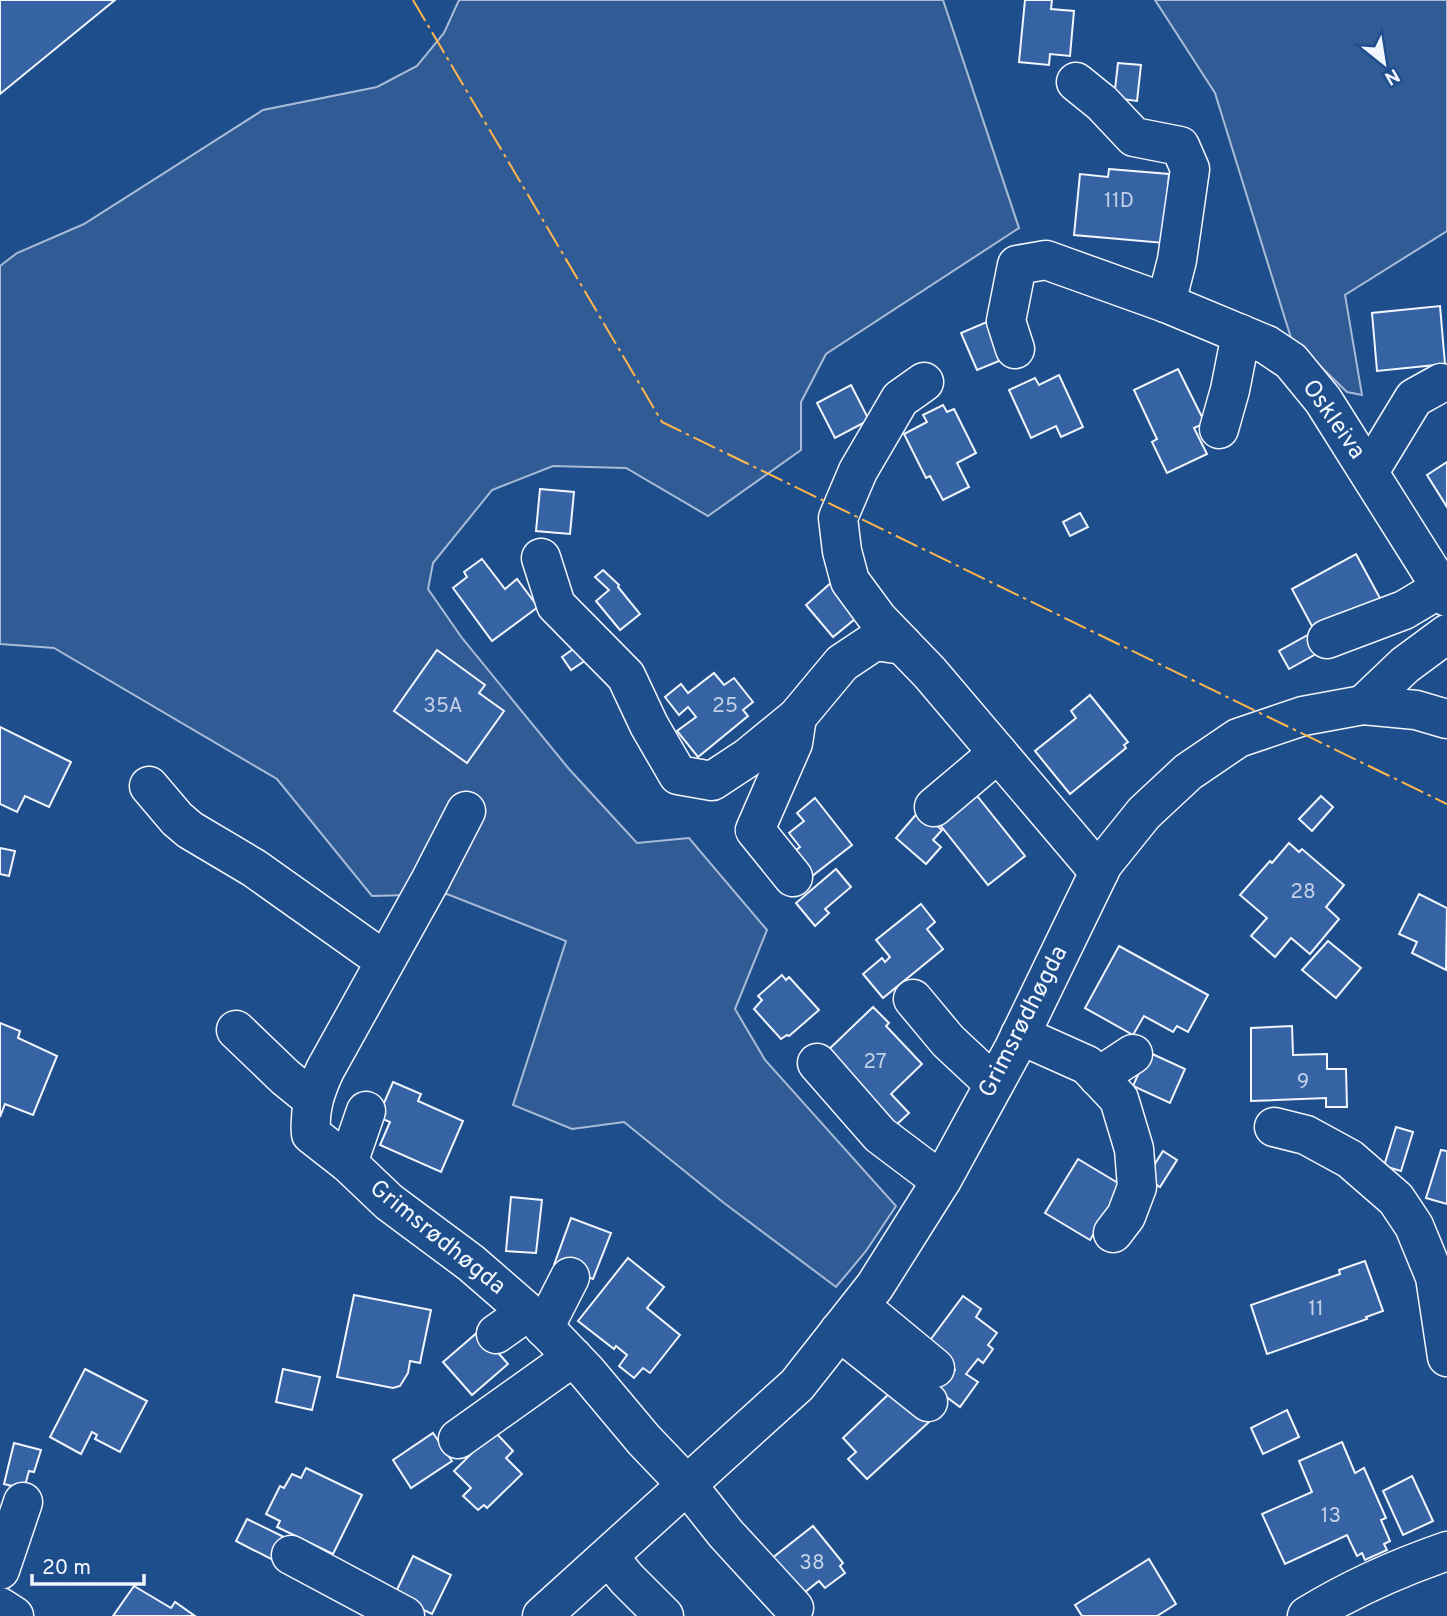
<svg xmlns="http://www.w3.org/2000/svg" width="1447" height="1616" font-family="Overpass,sans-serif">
	<rect width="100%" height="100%" fill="#1f4e8c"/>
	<!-- built -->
	<g fill="#305b95" stroke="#a8bbd7" stroke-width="2">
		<path d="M459,0H943L1019,228L826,354L801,402V450L708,516L626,468L553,466L492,490L433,563L428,589L462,638L569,769L637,843L689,838L767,930L735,1009L765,1060L896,1206L866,1251L836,1287L724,1203L624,1122L572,1129L513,1105L566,941L447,894L372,896L277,779L54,648L0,644V266L17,253L84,224L263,110L377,87L417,66L444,33Z"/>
		<path d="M1155,0H1447V231L1345,295L1362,395L1347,392L1291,338L1215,93Z"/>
	</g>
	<!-- building -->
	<g fill="#3563a3" stroke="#f2f6ff" stroke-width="2">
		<path d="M0,0H115L0,94Z"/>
		<path d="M1025,0H1052L1051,9L1074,11L1070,56L1050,54L1049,65L1019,62Z"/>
		<path d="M1118,63L1141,65L1137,101L1114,98Z"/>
		<path d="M1109,169L1169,174L1164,243L1074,235L1080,174L1108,177Z"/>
		<path d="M1440,306L1445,364L1377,371L1372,313Z"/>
		<path d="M989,321L1004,359L977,370L961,333Z"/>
		<path d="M1178,369L1205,423L1194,428L1207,454L1167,473L1152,442L1157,439L1134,390Z"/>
		<path d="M1059,375L1083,427L1061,437L1056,426L1031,438L1009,390L1035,378L1039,385Z"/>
		<path d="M851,385L869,420L835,438L817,403Z"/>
		<path d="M943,405L947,412L954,409L976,453L957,463L969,487L943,500L930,476L926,478L904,434L927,422L923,415Z"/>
		<path d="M1447,462V507L1427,475Z"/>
		<path d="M540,489L574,492L570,534L536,531Z"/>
		<path d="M1080,513L1088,527L1070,536L1063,522Z"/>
		<path d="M1356,554L1381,600L1313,628L1292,589Z"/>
		<path d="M482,559L505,589L517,579L538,607L492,641L453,588L467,577L464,572Z"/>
		<path d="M603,570L619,585L618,587L640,614L620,630L596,601L609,590L595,577Z"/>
		<path d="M833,581L861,614L833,637L806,605Z"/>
		<path d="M1313,632L1323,650L1289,669L1279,651Z"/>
		<path d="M583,642L592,656L571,670L562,657Z"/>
		<path d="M437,650L485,685L479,693L504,711L467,763L394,711Z"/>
		<path d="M714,673L724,685L734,678L753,702L743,710L748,716L698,757L677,731L696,717L688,707L679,715L665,697L681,684L688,693Z"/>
		<path d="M1090,695L1128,742L1124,745L1126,748L1070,794L1035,751L1076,718L1071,711Z"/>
		<path d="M0,727L71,762L49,807L25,796L17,812L0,804Z"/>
		<path d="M974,792L1025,856L988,885L937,821Z"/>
		<path d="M1321,796L1333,807L1312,831L1299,819Z"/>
		<path d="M815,798L852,845L807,880L788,856L800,847L789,833L804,821L797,813Z"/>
		<path d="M919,811L942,830L933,840L941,847L926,864L896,838Z"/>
		<path d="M1289,843L1299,852L1302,849L1344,885L1326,907L1339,919L1310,954L1291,938L1275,957L1251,936L1267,918L1240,895L1270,861L1272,863Z"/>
		<path d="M0,848L15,851L9,876L0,874Z"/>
		<path d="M836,869L851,887L825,909L829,913L815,926L796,903Z"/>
		<path d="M1419,894L1447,908L1446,970L1412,953L1417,942L1399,934Z"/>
		<path d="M921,904L935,922L927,929L943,949L883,998L863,974L882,958L885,962L890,957L876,940Z"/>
		<path d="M1328,941L1361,968L1336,998L1302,970Z"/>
		<path d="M1119,946L1208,995L1188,1032L1177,1026L1173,1032L1144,1016L1133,1035L1085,1008Z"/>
		<path d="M782,975L786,980L789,977L819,1010L789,1036L787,1035L781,1039L754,1009L762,1000L758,996Z"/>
		<path d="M873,1007L889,1023L886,1026L922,1064L891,1094L909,1113L894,1127L824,1054Z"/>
		<path d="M0,1023L20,1031L18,1038L57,1056L33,1115L5,1104L0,1117Z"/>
		<path d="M1292,1026L1293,1055L1327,1054V1069H1346L1347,1107H1326V1098L1251,1101V1028Z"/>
		<path d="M1148,1052L1185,1069L1170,1103L1133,1086Z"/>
		<path d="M393,1082L421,1094L418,1101L463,1121L441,1172L380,1145L390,1122L378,1117Z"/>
		<path d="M1396,1127L1413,1132L1401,1171L1384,1166Z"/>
		<path d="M1441,1150L1447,1151V1204L1426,1198Z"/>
		<path d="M1163,1151L1177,1160L1160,1187L1146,1178Z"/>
		<path d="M1078,1159L1123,1186L1090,1240L1045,1213Z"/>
		<path d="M511,1197L542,1200L536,1253L506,1251Z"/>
		<path d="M571,1218L611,1233L593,1279L554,1265Z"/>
		<path d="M628,1258L664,1287L647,1308L680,1335L650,1373L643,1368L634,1378L619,1366L627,1355L616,1346L614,1349L578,1321Z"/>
		<path d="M1365,1261L1383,1311L1366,1317L1367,1319L1267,1354L1251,1305L1340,1274L1339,1270Z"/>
		<path d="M354,1295L431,1310L420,1363L410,1361L408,1373L400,1386L393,1388L337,1377Z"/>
		<path d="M963,1296L981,1309L976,1317L997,1333L988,1345L993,1349L983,1363L978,1359L966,1374L978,1382L960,1407L933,1387L952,1374L955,1370L925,1347Z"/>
		<path d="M479,1331L508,1364L472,1395L443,1362Z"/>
		<path d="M85,1369L147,1401L120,1452L95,1439L97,1435L92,1432L81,1454L50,1437Z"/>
		<path d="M283,1369L320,1377L312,1410L276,1402Z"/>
		<path d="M896,1387L929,1422L867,1479L848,1459L856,1452L843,1438Z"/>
		<path d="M1287,1410L1299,1437L1263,1454L1251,1428Z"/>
		<path d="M433,1433L452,1461L411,1488L393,1460Z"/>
		<path d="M496,1433L513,1451L506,1458L522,1474L487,1508L484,1505L478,1510L463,1496L471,1488L454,1471L486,1439Z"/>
		<path d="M1342,1442L1355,1473L1364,1468L1386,1518L1381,1520L1390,1541L1384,1544L1387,1550L1365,1560L1362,1553L1357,1556L1347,1535L1285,1564L1262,1514L1312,1492L1299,1461Z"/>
		<path d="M14,1443L41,1450L34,1472L29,1471L24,1489L4,1484Z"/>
		<path d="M306,1468L362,1495L333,1554L277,1527L280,1521L266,1514L280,1486L284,1488L292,1474L301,1478Z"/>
		<path d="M1412,1476L1433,1521L1403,1535L1383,1491Z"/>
		<path d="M247,1519L284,1537L273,1560L236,1541Z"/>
		<path d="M813,1526L843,1563L840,1566L845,1573L825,1588L819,1581L800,1596L771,1559Z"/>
		<path d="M413,1556L451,1575L432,1614L394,1596Z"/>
		<path d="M1149,1559L1176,1604L1157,1616H1082L1075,1605Z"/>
		<path d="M134,1586L171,1608L175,1602L195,1616H113Z"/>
	</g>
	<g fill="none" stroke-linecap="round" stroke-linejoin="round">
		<!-- minor casing -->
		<g stroke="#f2f6ff" stroke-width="41">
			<g id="minor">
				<path d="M1076,82L1102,103L1134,137L1180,146L1190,169L1177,260L1166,303"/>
				<path d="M1015,349L1006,321L1017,265L1046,260L1166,303L1267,345L1291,361L1323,400L1447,597"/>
				<path d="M924,382L900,399L858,471L838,518L842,551L850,581L878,619L930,673L1099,872"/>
				<path d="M1219,429L1230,390L1241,334"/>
				<path d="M1369,472L1414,398L1441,383"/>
				<path d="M541,558L556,605L626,676L649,725L678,775L712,781L747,758L797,717L842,663L875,641L903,645"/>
				<path d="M1327,639L1404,610L1441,588"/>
				<path d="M1363,705L1405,665L1447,634"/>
				<path d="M149,786L177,819L190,830L254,868L385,961"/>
				<path d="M934,807L998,753"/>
				<path d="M466,811L430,881L325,1070C315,1092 309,1110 311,1134L348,1163L389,1202L471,1263L540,1323L587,1372L644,1440L688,1486L726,1534L794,1608"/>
				<path d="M793,877L755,830L793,743L797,717"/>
				<path d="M913,999L948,1041L994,1084"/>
				<path d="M236,1030L285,1077L312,1099"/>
				<path d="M1020,1035L1087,1065L1119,1099L1134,1149L1137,1187L1126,1216L1113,1233"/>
				<path d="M817,1063L880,1135L941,1181"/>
				<path d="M1098,1077L1133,1054"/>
				<path d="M1274,1127L1306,1135L1350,1159L1396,1199L1414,1226L1435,1277L1447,1357"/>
				<path d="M348,1163L366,1111"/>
				<path d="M860,1306L935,1368"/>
				<path d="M544,1328L570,1277"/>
				<path d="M839,1331L928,1402"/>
				<path d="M496,1334L527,1312"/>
				<path d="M458,1439L573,1357"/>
				<path d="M291,1555L405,1616"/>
				<path d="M609,1557L627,1579L664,1616"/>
				<path d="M0,1570L23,1502"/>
				<path d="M0,1607L14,1616"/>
				<path d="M1307,1616C1352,1588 1398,1568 1447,1551"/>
			</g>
		</g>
		<!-- major casing -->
		<g stroke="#f2f6ff" stroke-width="41">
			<path id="major" d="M542,1616L797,1385L875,1286L943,1178L1014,1048L1103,864L1144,813L1188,772L1238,738L1303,716L1363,705L1416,710L1447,719"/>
		</g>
		<!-- minor -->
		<use href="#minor" stroke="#1f4e8c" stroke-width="38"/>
		<!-- major -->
		<use href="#major" stroke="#1f4e8c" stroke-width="38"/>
		<!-- power -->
		<path stroke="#ffb74d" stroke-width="2" stroke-dasharray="24 5 3.5 5" stroke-linecap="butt" d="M413,0L662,422L1447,804"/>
	</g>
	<g text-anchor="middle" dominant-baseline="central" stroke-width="5" stroke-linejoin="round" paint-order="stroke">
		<!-- number labels -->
		<g font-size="21" fill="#c3d1e8">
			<text x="1119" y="201">11D</text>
			<text x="443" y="706">35A</text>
			<text x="725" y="706">25</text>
			<text x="1303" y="892">28</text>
			<text x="875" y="1062">27</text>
			<text x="1303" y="1082">9</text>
			<text x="1316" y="1309">11</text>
			<text x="1331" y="1516">13</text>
			<text x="812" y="1563">38</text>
		</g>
		<!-- street labels -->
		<g font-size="24" fill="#f2f6ff" stroke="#1f4e8c">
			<text transform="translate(1333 420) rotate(55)">Oskleiva</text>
			<text transform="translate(1024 1022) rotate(-63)">Grimsrødhøgda</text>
			<text transform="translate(437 1238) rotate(39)">Grimsrødhøgda</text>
		</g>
	</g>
	<!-- north arrow -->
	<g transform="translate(1384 63) rotate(150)" stroke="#1f4e8c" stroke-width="5" paint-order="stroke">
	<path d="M0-5L12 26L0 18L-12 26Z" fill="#f2f6ff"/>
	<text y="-10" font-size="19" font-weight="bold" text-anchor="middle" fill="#f2f6ff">N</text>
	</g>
	<!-- scale -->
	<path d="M32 1574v10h112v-10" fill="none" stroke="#f2f6ff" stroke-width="3.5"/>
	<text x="42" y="1574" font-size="21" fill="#f2f6ff" stroke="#1f4e8c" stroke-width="5" paint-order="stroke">20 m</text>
</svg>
